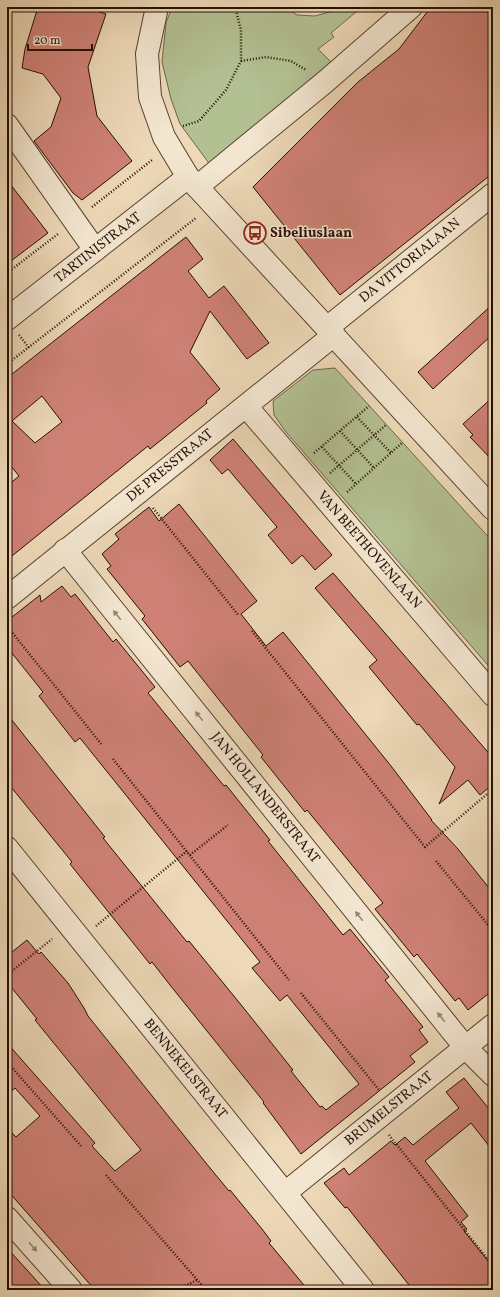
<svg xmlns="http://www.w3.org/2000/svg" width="500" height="1297" font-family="Vollkorn,serif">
	<rect width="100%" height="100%" fill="#edd8b7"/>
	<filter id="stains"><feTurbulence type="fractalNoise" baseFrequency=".005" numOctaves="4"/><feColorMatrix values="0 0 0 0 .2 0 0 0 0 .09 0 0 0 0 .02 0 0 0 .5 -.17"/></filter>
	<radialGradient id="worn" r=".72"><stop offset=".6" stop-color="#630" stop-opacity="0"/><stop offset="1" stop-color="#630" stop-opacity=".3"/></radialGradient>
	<!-- green -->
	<g fill="#b3c092" stroke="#6c684b">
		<path d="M172,7H285L297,15L315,16L340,9L341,7H362L331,33L334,37L318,49L331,62V69L211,166L180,124L171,99L162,62L166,23Z"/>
		<path d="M335,368L493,542V671L286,432L274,415L273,401L313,370Z"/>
	</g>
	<!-- building -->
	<g fill="#cf8176" stroke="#260f04" fill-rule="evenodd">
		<path d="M38,7H84L106,14L88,67L97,116L132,161L82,200L73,193L34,141L51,127L61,98L43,74L22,68L25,49Z"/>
		<path d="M431,7H479L493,16V173L340,295L253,187L358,82L399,49Z"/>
		<path d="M7,180L48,233L7,264Z"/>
		<path d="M186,237L203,259L188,271L209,298L224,286L269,343L247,359L210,311L190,352L220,389L206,401L207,403L150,449L148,446L7,560V486L19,476L7,461V378ZM42,396L62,422L35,443L12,421Z"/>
		<path d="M493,304V334L433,389L418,372Z"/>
		<path d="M493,397V461L470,437L473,435L463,424Z"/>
		<path d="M233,439L332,555L315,570L302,555L292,564L268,535L277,527L228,469L222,474L210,460Z"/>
		<path d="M179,504L257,601L241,614L266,646L283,632L391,766L432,820H431L458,849L493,893V990L468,1010L459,998L455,1001L417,954L414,957L375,909L383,903L307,810L305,812L261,757L263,755L188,661L180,667L142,619L145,616L107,569L111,566L102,554L119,539L115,534L149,507L159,521Z"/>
		<path d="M333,573L493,758V784L480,795L468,780L439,804L455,767L419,724L417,725L369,667L377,660L315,588Z"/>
		<path d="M62,586L71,597L75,594L113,642L116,639L155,687L148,693L224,786L226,785L270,840L268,841L343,935L350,929L389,977L385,980L423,1027L419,1030L428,1042L410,1056L415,1062L301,1154L263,1103L264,1102L170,985L152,962L150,964L70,864L72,862L7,782V714L105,837L103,838L187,942L189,941L242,1006L293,1070L291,1071L320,1107L322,1106L326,1110L359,1084L287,995L280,1001L252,968L260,962L80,738L75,742L39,696L43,692L7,647V621L40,595L41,602Z"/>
		<path d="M27,940L39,954L41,952L68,983L84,1008L88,1016L210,1168L229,1191L230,1190L262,1229L271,1241L269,1243L308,1290H95L7,1190V1128L16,1137L40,1116L15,1088L7,1095V1043L95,1143L92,1146L115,1171L141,1150L35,1020L37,1019L7,982V956Z"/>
		<path d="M464,1078L493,1114V1151L471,1123L425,1161L468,1216L461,1222L467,1229L464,1231L493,1267V1290H413L347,1207L345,1208L324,1183L344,1168L349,1175L391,1141L395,1145L405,1137L413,1145L459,1108L446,1092Z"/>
		<path d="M7,1248L27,1270L45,1290H7Z"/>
	</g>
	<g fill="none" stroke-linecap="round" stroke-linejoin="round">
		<!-- minor casing -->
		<g stroke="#584131" stroke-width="24">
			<g id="minor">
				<path d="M157,7L147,54L150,97L164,137L188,177L493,509"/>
				<path d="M7,125L95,250"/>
				<path d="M197,187L325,82L411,7"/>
				<path d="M7,319L188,177"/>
				<path d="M327,328L493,194"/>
				<path d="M246,406L493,695"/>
				<path d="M65,550L465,1047L493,1075"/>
				<path d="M7,598L334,335"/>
				<path d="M7,848L363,1290"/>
				<path d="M285,1193L493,1025"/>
				<path d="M7,1218L71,1290"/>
			</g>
		</g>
		<!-- path -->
		<g stroke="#260f04" stroke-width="2.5" stroke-dasharray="1 2" stroke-linecap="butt">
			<path d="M241,61L266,57L291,61L306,70"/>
			<path d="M183,126L199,121L226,90L241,61V30L235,7"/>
			<path d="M92,207L152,160"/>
			<path d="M7,273L58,234"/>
			<path d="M19,335L29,348"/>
			<path d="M7,364L196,218"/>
			<path d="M357,417L391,453"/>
			<path d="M340,431L374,468"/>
			<path d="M322,447L356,484"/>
			<path d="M314,453L369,406"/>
			<path d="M330,473L386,425"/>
			<path d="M347,492L403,442"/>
			<path d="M153,508L239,616"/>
			<path d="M7,626L102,745"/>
			<path d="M252,631L425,847L493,789"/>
			<path d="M113,759L289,980"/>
			<path d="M190,855L228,825"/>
			<path d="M436,861L493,931"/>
			<path d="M96,926L187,851"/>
			<path d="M7,975L52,939"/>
			<path d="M301,993L379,1090"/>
			<path d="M7,1062L81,1146"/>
			<path d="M389,1135L493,1266"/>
			<path d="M106,1175L206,1290"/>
			<path d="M177,1290L197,1280"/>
		</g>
		<!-- minor -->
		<use href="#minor" stroke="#f3e6d0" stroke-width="22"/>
	</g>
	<!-- one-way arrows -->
	<defs><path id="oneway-solid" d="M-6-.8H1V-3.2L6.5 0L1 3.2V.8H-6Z"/></defs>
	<g fill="#978574">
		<use href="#oneway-solid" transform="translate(117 615) rotate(-129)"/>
		<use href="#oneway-solid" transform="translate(199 716) rotate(-129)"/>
		<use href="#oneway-solid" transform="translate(359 916) rotate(-129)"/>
		<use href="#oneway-solid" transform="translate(441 1017) rotate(-129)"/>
		<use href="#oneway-solid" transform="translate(33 1247) rotate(48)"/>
	</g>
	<!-- icons -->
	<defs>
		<g id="bus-ring" transform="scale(1.15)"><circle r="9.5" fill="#f3e6d0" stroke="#8f2418" stroke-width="1.5"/><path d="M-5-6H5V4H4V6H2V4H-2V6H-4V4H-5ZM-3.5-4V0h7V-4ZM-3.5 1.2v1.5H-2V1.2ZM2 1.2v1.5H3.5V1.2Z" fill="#8f2418"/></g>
	</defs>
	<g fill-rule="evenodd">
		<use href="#bus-ring" x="255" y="233"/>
	</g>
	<g text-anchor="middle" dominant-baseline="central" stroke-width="3" stroke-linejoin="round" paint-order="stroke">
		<!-- poi labels -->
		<g font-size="14" font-weight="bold" fill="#260f04" stroke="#f3e6d0" text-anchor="start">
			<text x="270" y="233">Sibeliuslaan</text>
		</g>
		<!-- street labels -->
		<g font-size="14" fill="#260f04" stroke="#f3e6d0">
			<text transform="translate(98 248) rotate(-38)">TARTINISTRAAT</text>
			<text transform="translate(410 261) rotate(-39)">DA VITTORIALAAN</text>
			<text transform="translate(170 466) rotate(-39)">DE PRESSTRAAT</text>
			<text transform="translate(369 550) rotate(49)">VAN BEETHOVENLAAN</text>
			<text transform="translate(265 798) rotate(51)">JAN HOLLANDERSTRAAT</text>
			<text transform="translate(185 1069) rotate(51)">BENNEKELSTRAAT</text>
			<text transform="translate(389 1109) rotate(-39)">BRUMELSTRAAT</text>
		</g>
	</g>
	<!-- margin -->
	<rect width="500" height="1297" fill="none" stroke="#edd8b7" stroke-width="24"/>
	<rect x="8" y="8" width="484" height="1281" fill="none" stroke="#260f04" stroke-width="2"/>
	<rect x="12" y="12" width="476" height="1273" fill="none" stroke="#260f04"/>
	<!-- scale -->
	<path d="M28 44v6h64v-6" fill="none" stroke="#260f04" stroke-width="2"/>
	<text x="34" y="44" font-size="12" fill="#260f04" stroke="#f3e6d0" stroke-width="3" paint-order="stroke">20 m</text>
	<rect width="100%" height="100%" filter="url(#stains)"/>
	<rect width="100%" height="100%" fill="url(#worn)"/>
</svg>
